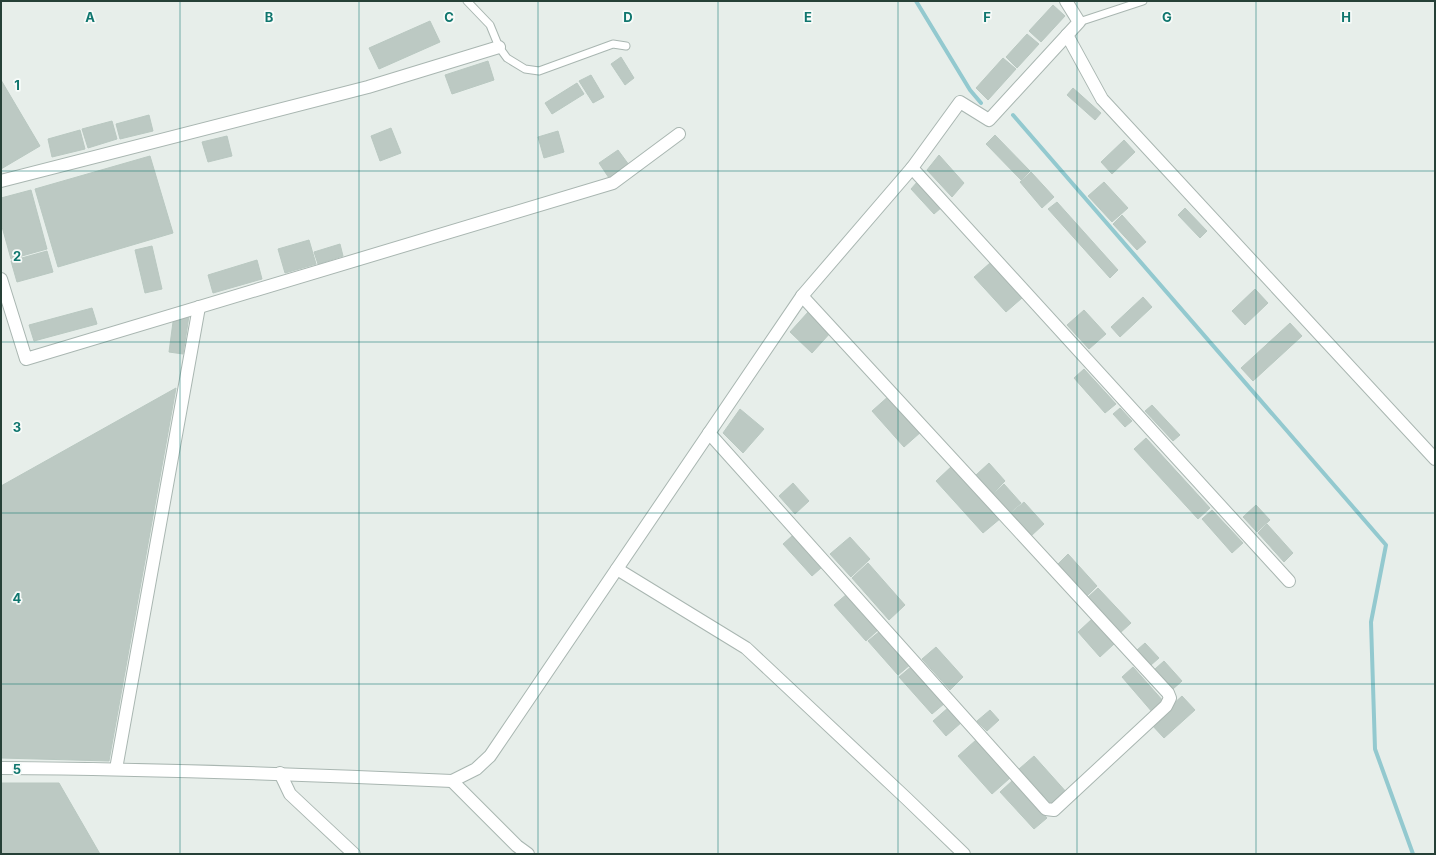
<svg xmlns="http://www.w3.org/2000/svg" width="1436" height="855" font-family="Inter,sans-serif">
	<rect width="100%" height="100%" fill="#e7eeea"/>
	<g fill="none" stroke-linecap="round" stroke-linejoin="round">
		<!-- stream -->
		<g stroke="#93c9cf" stroke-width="4">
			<path d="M916,1L970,90L981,103"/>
			<path d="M1013,115L1386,545L1371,622L1375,749L1413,854"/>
		</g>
	</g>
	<!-- building -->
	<g fill="#bcc9c3" stroke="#b9c8c1">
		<path d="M1053,5L1065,16L1041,42L1029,31Z"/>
		<path d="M430,21L440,42L379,69L369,48Z"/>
		<path d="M1027,34L1039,44L1017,68L1006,57Z"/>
		<path d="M621,57L634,78L625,85L611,64Z"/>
		<path d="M1003,58L1016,69L988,100L976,88Z"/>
		<path d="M488,61L494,80L452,94L445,75Z"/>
		<path d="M591,75L604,97L593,103L579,81Z"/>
		<path d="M1,80L40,146L1,169Z"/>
		<path d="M577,83L584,94L552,114L545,103Z"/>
		<path d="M1073,88L1101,113L1095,120L1067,95Z"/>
		<path d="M149,115L153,131L120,139L116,124Z"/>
		<path d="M112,121L117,139L88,148L82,129Z"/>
		<path d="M391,128L401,153L380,161L371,136Z"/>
		<path d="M80,130L85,149L52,157L48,139Z"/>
		<path d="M558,131L564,152L544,158L538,137Z"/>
		<path d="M995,135L1030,171L1021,180L986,144Z"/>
		<path d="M227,136L232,156L208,162L202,142Z"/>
		<path d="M1124,140L1135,152L1112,174L1101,162Z"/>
		<path d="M618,150L629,165L609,178L599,163Z"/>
		<path d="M939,155L964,183L952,197L927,170Z"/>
		<path d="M150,156L173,233L58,267L35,189Z"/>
		<path d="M1031,172L1054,197L1042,208L1020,182Z"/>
		<path d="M918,181L942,207L934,214L911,189Z"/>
		<path d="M1104,182L1128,208L1112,222L1088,196Z"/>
		<path d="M31,190L47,249L11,259L1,223V198Z"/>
		<path d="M1057,202L1118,270L1110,278L1048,209Z"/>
		<path d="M1185,208L1207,231L1200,238L1178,215Z"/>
		<path d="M1122,215L1146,242L1137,250L1113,224Z"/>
		<path d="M309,240L316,264L285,273L278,249Z"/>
		<path d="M340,244L343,256L318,264L314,252Z"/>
		<path d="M152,246L162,289L145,293L135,250Z"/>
		<path d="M47,251L53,272L17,282L11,261Z"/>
		<path d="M257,260L262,279L213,293L208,275Z"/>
		<path d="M990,263L1022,298L1006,312L974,277Z"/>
		<path d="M1255,289L1268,303L1245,325L1232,311Z"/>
		<path d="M1143,297L1152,307L1120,337L1111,327Z"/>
		<path d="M92,308L97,324L34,341L29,325Z"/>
		<path d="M1084,310L1106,334L1089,349L1067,325Z"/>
		<path d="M809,311L832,331L812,353L790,332Z"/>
		<path d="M189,316L183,354L169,352L173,322Z"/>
		<path d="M1290,323L1302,336L1253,381L1241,368Z"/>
		<path d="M1084,369L1116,404L1105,413L1074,378Z"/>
		<path d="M176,388L109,761L1,758V486Z"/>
		<path d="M890,395L922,431L904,447L872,411Z"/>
		<path d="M1152,405L1180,435L1173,441L1145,411Z"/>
		<path d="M1120,408L1132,421L1125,427L1113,414Z"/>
		<path d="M740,409L764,429L743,453L723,433Z"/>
		<path d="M1146,438L1210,508L1198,519L1134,449Z"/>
		<path d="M989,463L1005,481L993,493L976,475Z"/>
		<path d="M953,465L1001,518L983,533L936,481Z"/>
		<path d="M793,483L809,501L795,514L779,496Z"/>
		<path d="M1004,484L1021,503L1010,513L993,494Z"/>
		<path d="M1024,502L1044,524L1031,536L1011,513Z"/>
		<path d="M1256,505L1270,520L1257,532L1243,517Z"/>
		<path d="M1212,510L1243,543L1232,553L1202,519Z"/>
		<path d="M1267,524L1293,553L1284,562L1258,533Z"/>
		<path d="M792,536L821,568L812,576L783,544Z"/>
		<path d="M850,537L870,559L851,577L830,554Z"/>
		<path d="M1068,554L1097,586L1086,597L1057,565Z"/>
		<path d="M868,563L905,605L889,620L852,578Z"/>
		<path d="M1098,588L1131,623L1120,633L1087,598Z"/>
		<path d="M847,594L879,629L866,641L834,605Z"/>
		<path d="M1092,619L1114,644L1100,657L1078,632Z"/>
		<path d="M880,631L911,664L898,675L868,641Z"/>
		<path d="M1145,643L1159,658L1151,665L1137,650Z"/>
		<path d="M936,647L963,677L950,690L922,659Z"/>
		<path d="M1164,661L1182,681L1173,689L1155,669Z"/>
		<path d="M912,666L945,703L932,714L899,677Z"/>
		<path d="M1133,667L1164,702L1153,713L1122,677Z"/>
		<path d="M1182,696L1195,710L1164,738L1151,724Z"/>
		<path d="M949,707L962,722L946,736L933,721Z"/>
		<path d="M990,710L999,720L987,731L977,721Z"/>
		<path d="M976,740L1010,778L992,794L958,756Z"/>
		<path d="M1034,756L1068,794L1054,807L1019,769Z"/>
		<path d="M1013,780L1047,818L1034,829L1000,792Z"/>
		<path d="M1,783H59L100,854H1Z"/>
	</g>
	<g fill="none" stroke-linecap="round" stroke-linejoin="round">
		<!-- lane casing -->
		<g stroke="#a9b6b1" stroke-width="9">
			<g id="lane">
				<path d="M467,1L490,25L499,47L507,58L525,69L539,71L613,44L626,46"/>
				<path d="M1079,22L1143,1"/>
			</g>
		</g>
		<!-- street casing -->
		<g stroke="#a9b6b1" stroke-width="14">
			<g id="street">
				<path d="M1067,35L1102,99L1435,459"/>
				<path d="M912,168L1289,581"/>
				<path d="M1,181L368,87L499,47"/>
				<path d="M1,279L26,359L613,183L679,134"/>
				<path d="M709,433L1046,809L1054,810L1166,706L1170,698L1168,693L802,296"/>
				<path d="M617,569L746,648L907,799L964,854"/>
				<path d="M1,768C152,769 302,774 452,781L476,769L490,756L802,296L912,168L960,102L989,120L1079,22L1066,1"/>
				<path d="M116,769L199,307"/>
				<path d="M280,773L290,794L354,854"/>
				<path d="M452,781L517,846L528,854"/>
			</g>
		</g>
		<!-- lane -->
		<use href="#lane" stroke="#fff" stroke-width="7"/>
		<!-- street -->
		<use href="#street" stroke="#fff" stroke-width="12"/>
	</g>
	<!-- grid -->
	<path fill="none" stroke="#0f766e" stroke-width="1" stroke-opacity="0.55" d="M180,1V854M359,1V854M538,1V854M718,1V854M898,1V854M1077,1V854M1256,1V854M1,171H1435M1,342H1435M1,513H1435M1,684H1435"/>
	<g font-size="13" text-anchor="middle" font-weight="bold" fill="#0f766e" stroke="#f7fbf9" stroke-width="3.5" stroke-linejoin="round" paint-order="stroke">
		<text x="90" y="22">A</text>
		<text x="269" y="22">B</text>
		<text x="449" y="22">C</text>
		<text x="628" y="22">D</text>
		<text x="808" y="22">E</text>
		<text x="987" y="22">F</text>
		<text x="1167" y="22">G</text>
		<text x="1346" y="22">H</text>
		<text x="17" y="90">1</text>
		<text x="17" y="261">2</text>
		<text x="17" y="432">3</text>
		<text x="17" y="603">4</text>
		<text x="17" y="774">5</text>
	</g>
	<!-- border -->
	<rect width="1436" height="855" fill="none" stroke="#264037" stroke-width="4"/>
</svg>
